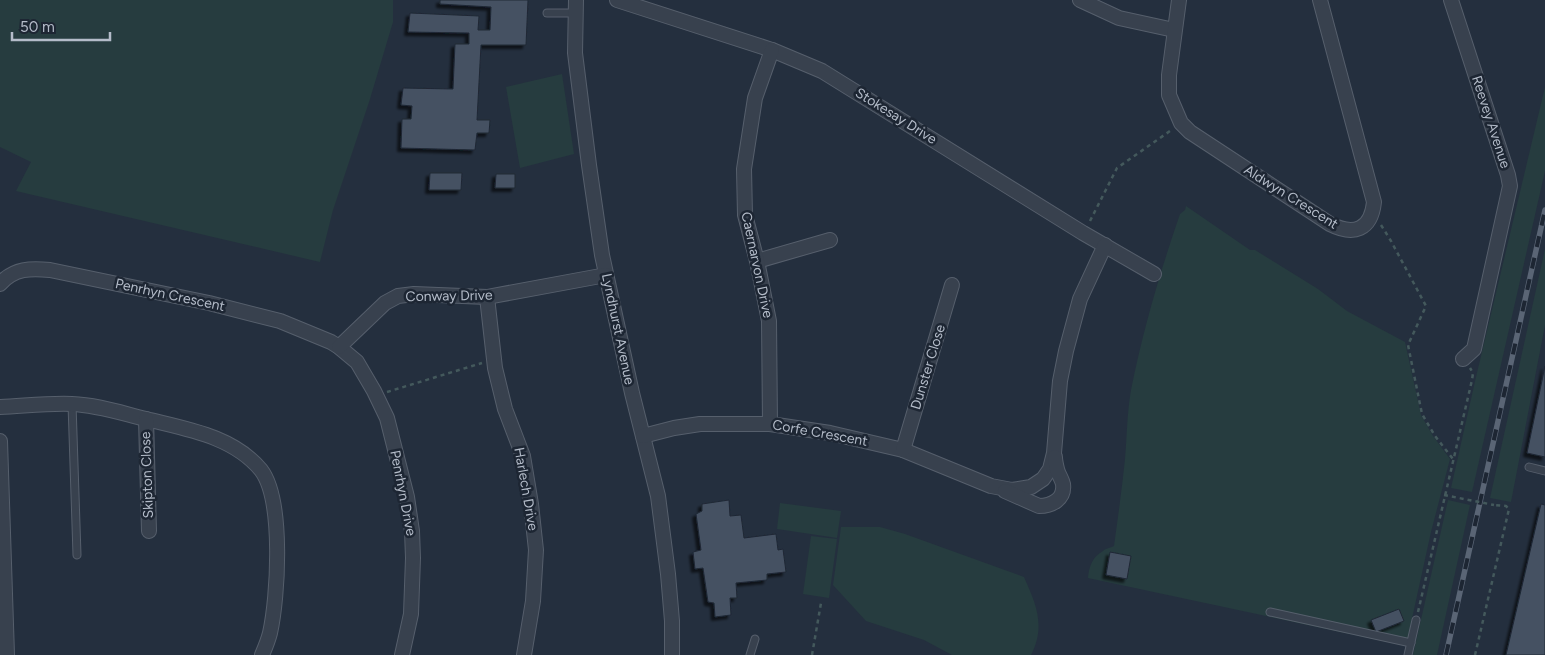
<svg xmlns="http://www.w3.org/2000/svg" width="1545" height="655" font-family="Figtree,sans-serif">
	<defs>
		<filter id="shadow"><feDropShadow dx="-3.5" dy="3.5" stdDeviation="1" flood-color="#0009"/></filter>
	</defs>
	<rect width="100%" height="100%" fill="#242f3e"/>
	<!-- green -->
	<g fill="#263c3f">
		<path d="M0,0H393V22L370,99L333,210L320,262L16,191L31,162L0,147Z"/>
		<path d="M562,74L574,154L520,168L506,87Z"/>
		<path d="M1545,87V171L1472,492L1451,488L1476,377Z"/>
		<path d="M1186,206L1250,250H1255L1318,289L1347,311L1405,342L1421,415L1433,436L1450,459L1431,532L1406,646L1088,578C1089,567 1092,557 1103,551C1106,548 1110,548 1114,546C1118,517 1122,488 1125,459C1127,436 1127,413 1131,390C1143,330 1160,272 1180,214L1185,210Z"/>
		<path d="M1545,249V325L1511,502L1490,498Z"/>
		<path d="M1448,500L1470,505L1437,655H1413Z"/>
		<path d="M780,503L841,511L837,538L777,529Z"/>
		<path d="M841,527H880L905,534L1024,577C1036,604 1046,626 1031,655H952L924,640L866,621L833,585Z"/>
		<path d="M811,536L837,539L829,598L803,594Z"/>
	</g>
	<!-- building -->
	<g fill="#455162" stroke="#1f2835" filter="url(#shadow)">
		<path d="M440,0H528L526,45H481L477,120H490L489,133H477L475,150L401,148L402,119H411L412,106L401,105L403,88L453,89L455,44H469V33L408,32L410,13L479,16L478,30H490L491,7L440,4Z"/>
		<path d="M430,173H462L461,190H429Z"/>
		<path d="M496,174H515V188H495Z"/>
		<path d="M1545,366V457L1527,453Z"/>
		<path d="M729,500L730,516L741,515L744,538L776,534L778,550L783,549L786,572L767,574V580L736,583L737,598H730L731,615L715,617L714,603L708,602L703,568L695,569L693,552L701,550L696,514L702,511V504Z"/>
		<path d="M1541,504L1545,505V655H1506Z"/>
		<path d="M1110,552L1131,556L1127,579L1106,575Z"/>
		<path d="M1399,609L1404,621L1376,632L1371,620Z"/>
	</g>
	<g fill="none" stroke-linecap="round" stroke-linejoin="round">
		<!-- lane casing -->
		<g stroke="#565f6c" stroke-width="9">
			<g id="lane">
				<path d="M547,13H576"/>
				<path d="M72,404L77,555"/>
				<path d="M1529,467L1545,471"/>
				<path d="M1270,612L1411,643"/>
				<path d="M750,655L755,639"/>
				<path d="M1408,655L1416,620"/>
			</g>
		</g>
		<!-- street casing -->
		<g stroke="#565f6c" stroke-width="16">
			<g id="street">
				<path d="M576,0L575,53L589,165L602,255L632,393L658,496L668,574L672,621V655"/>
				<path d="M617,0L772,50L822,71L1083,233L1154,274"/>
				<path d="M1080,0L1119,18L1174,30"/>
				<path d="M1179,0L1169,75V95L1181,123L1190,132L1330,224C1354,236 1371,230 1374,202L1320,0"/>
				<path d="M1451,0L1508,175L1510,186L1474,349L1463,359"/>
				<path d="M757,261L830,240"/>
				<path d="M0,284C14,268 31,268 50,270L209,303L280,321L331,342L339,347L357,362L374,391L387,418L407,497L412,531L413,558L411,614L402,655"/>
				<path d="M487,297L495,368L505,409L523,456L531,504L536,550L533,601L524,655"/>
				<path d="M339,347L385,303L398,296L414,294L487,297L606,275"/>
				<path d="M0,407C24,406 48,403 72,404C97,405 121,413 146,419C186,429 233,436 261,470C284,500 278,597 270,633C268,641 265,648 262,655"/>
				<path d="M146,419L149,531"/>
				<path d="M770,424L769,321L757,261L745,215L744,169L755,98L772,50"/>
				<path d="M643,436L674,428L700,424H770L830,433L903,450L991,486L1012,490L1031,487L1043,479L1050,469L1054,453L1060,381L1066,351L1080,299L1105,245"/>
				<path d="M0,441L7,655"/>
				<path d="M903,450L952,285"/>
				<path d="M1005,491L1039,506C1052,506 1065,499 1063,484C1062,479 1058,474 1057,469C1056,465 1055,461 1055,457"/>
			</g>
		</g>
		<!-- path -->
		<g stroke="#44595c" stroke-width="2.5" stroke-dasharray="4 4" stroke-linecap="butt">
			<path d="M1090,221L1117,168L1170,131"/>
			<path d="M1381,225L1391,241L1426,306L1408,345L1422,414L1435,436L1453,459"/>
			<path d="M387,392L482,363"/>
			<path d="M1418,612L1472,380L1473,373L1470,368"/>
			<path d="M812,655L821,603"/>
			<path d="M1475,655L1509,509L1506,506L1494,505"/>
		</g>
		<!-- lane -->
		<use href="#lane" stroke="#38414e" stroke-width="7"/>
		<!-- street -->
		<use href="#street" stroke="#38414e" stroke-width="14"/>
		<!-- rail casing -->
		<g stroke="#5a6575" stroke-width="5.5">
			<path id="rail" d="M1446,655L1545,210"/>
		</g>
		<!-- rail -->
		<use href="#rail" stroke="#1d2633" stroke-width="4" stroke-dasharray="11" stroke-linecap="butt"/>
		<!-- path-bridge -->
		<path stroke="#44595c" stroke-width="2.5" stroke-dasharray="4 4" stroke-linecap="butt" d="M1444,495L1494,505"/>
	</g>
	<g text-anchor="middle" dominant-baseline="central" stroke-width="5" stroke-linejoin="round" paint-order="stroke">
		<!-- street labels -->
		<g font-size="14" fill="#b4bcc9" stroke="#1d2633">
			<text transform="translate(896 116) rotate(32)">Stokesay Drive</text>
			<text transform="translate(1491 122) rotate(72)">Reevey Avenue</text>
			<text transform="translate(1291 197) rotate(32)">Aldwyn Crescent</text>
			<text transform="translate(757 265) rotate(78)">Caernarvon Drive</text>
			<text transform="translate(170 295) rotate(12)">Penrhyn Crescent</text>
			<text transform="translate(449 296) rotate(-1)">Conway Drive</text>
			<text transform="translate(618 329) rotate(78)">Lyndhurst Avenue</text>
			<text transform="translate(928 367) rotate(-73)">Dunster Close</text>
			<text transform="translate(820 433) rotate(10)">Corfe Crescent</text>
			<text transform="translate(147 475) rotate(-92)">Skipton Close</text>
			<text transform="translate(526 489) rotate(80)">Harlech Drive</text>
			<text transform="translate(403 493) rotate(79)">Penrhyn Drive</text>
		</g>
	</g>
	<!-- scale -->
	<path d="M12 32v8h98v-8" fill="none" stroke="#b4bcc9" stroke-width="2.5"/>
	<text x="20" y="32" font-size="15" fill="#b4bcc9" stroke="#1d2633" stroke-width="4" paint-order="stroke">50 m</text>
</svg>
